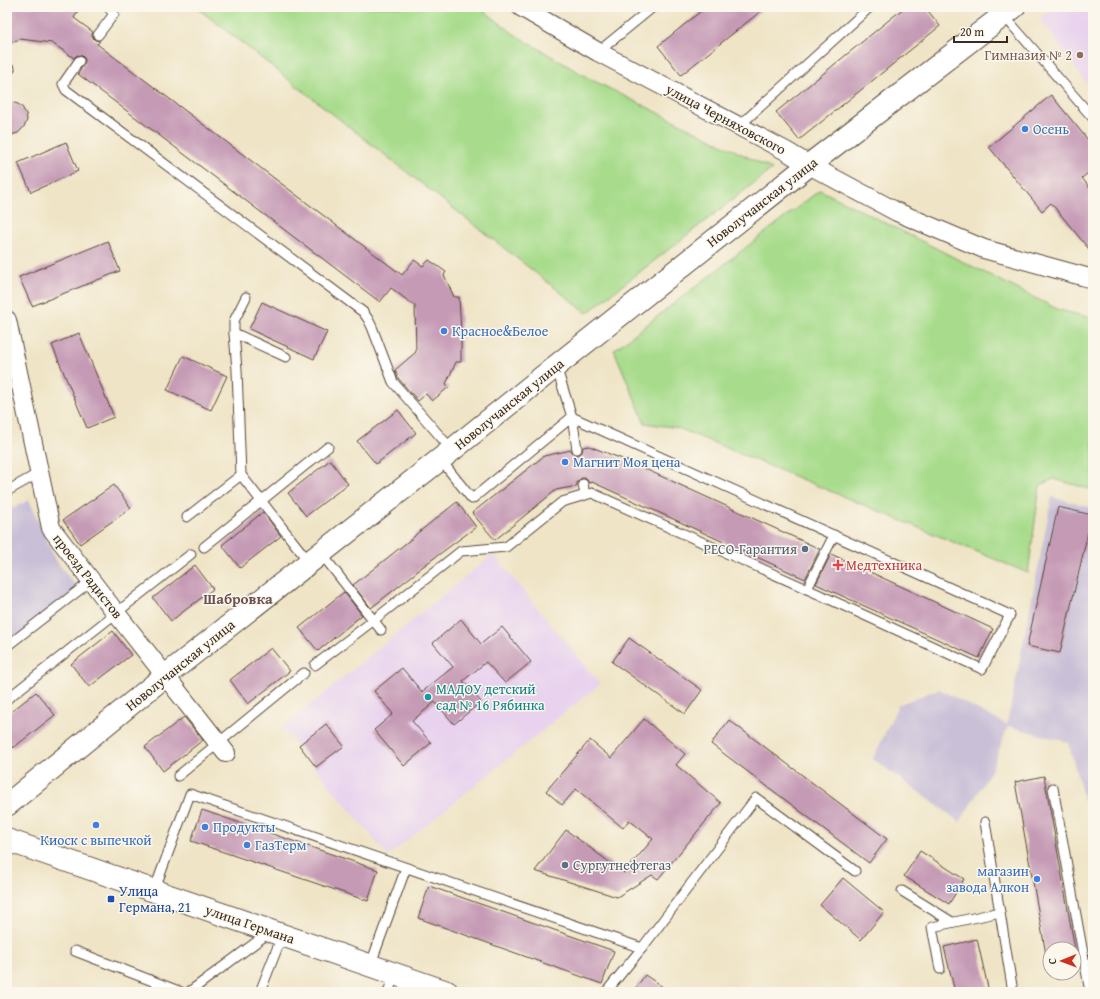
<svg xmlns="http://www.w3.org/2000/svg" width="1100" height="999" font-family="'Gentium Book Plus',serif">
	<rect width="100%" height="100%" fill="#fbf7ec"/>
	<filter id="ink" filterUnits="userSpaceOnUse"><feTurbulence type="fractalNoise" baseFrequency=".025" numOctaves="2"/><feDisplacementMap in="SourceGraphic" scale="8" xChannelSelector="R" yChannelSelector="G"/><feConvolveMatrix kernelMatrix="1 2 1 2 8 2 1 2 1" color-interpolation-filters="sRGB"/></filter>
	<filter id="wash" filterUnits="userSpaceOnUse"><feTurbulence type="fractalNoise" baseFrequency=".012" numOctaves="4" result="noise"/><feDisplacementMap in="SourceGraphic" scale="16" xChannelSelector="R" yChannelSelector="G"/><feGaussianBlur stdDeviation="0.9" result="paint"/><feColorMatrix in="noise" values="0 0 0 0 0 0 0 0 0 0 0 0 0 0 0 0 0 1.4 0 .05"/><feComposite in="paint" operator="in"/></filter>
	<g filter="url(#wash)">
		<rect width="100%" height="100%" fill="#efe4c6"/>
		<!-- built -->
		<g fill="#e8d2ee">
			<path d="M1054,7H1093V92L1040,18Z"/>
			<path d="M493,554L600,684L388,856L282,728Z"/>
		</g>
		<!-- industrial -->
		<g fill="#c9bfd7">
			<path d="M1052,497L1093,508V832L1068,742L1008,726L991,771L960,822L873,759L898,705L939,689L1007,725Z"/>
			<path d="M29,500L55,559L80,592L7,645V511Z"/>
		</g>
		<!-- green -->
		<g fill="#a8dc8c" stroke="#728355">
			<path d="M196,7H479L514,34L590,79L772,169L587,313Z"/>
			<path d="M820,190L1059,310L1093,318V490L1054,479L1040,485L1028,573L678,428L645,423L614,350Z"/>
		</g>
		<g id="blocks">
			<!-- building -->
			<g fill="#c59ab5">
				<path d="M7,7H80L74,18L93,32L92,35L93,38L95,40L100,41L97,44L402,275L414,260L423,266L429,260L446,272L444,275L454,297H459L461,332V362H456L446,384L449,387L432,401L426,394L418,401L398,378L395,370L416,352L415,306L391,288L380,302L78,74L85,62V59L82,56L77,55L74,58L52,43L20,39L7,44Z"/>
				<path d="M706,7H766L681,75L658,46Z"/>
				<path d="M905,7H925L940,26L799,140L776,112Z"/>
				<path d="M1051,95L1093,146V169L1082,178L1093,192V254L1051,203L1042,211L989,147Z"/>
				<path d="M7,101L18,104L22,107L26,114L27,120L25,125L22,129L18,133L7,136Z"/>
				<path d="M66,142L78,171L31,192L18,163Z"/>
				<path d="M108,241L120,271L32,306L19,277Z"/>
				<path d="M262,302L327,332L314,359L249,329Z"/>
				<path d="M79,333L114,417L87,428L52,345Z"/>
				<path d="M183,356L227,376L211,410L167,390Z"/>
				<path d="M398,410L416,433L376,464L357,441Z"/>
				<path d="M589,446L630,462L820,549L805,579L592,482L589,483L587,480L585,478H582L579,480L577,482V486L556,490L495,540L472,513L544,456L571,450L574,454L578,455L582,452L583,447Z"/>
				<path d="M330,460L348,484L306,516L288,493Z"/>
				<path d="M114,485L131,508L80,544L63,520Z"/>
				<path d="M457,502L476,527L418,570V571L371,608L353,585L415,536V535Z"/>
				<path d="M1058,507L1092,515L1060,653L1027,646Z"/>
				<path d="M263,512L281,536L240,568L222,545Z"/>
				<path d="M831,554L993,629L979,658L816,584Z"/>
				<path d="M195,565L213,589L171,621L153,598Z"/>
				<path d="M344,592L362,615L318,651L299,628Z"/>
				<path d="M461,619L481,644L502,627L531,662L505,683L486,662L463,681L481,702L454,724L435,702L412,721L431,743L404,766L374,730L393,714L374,691L402,668L422,692L453,667L433,643Z"/>
				<path d="M113,631L131,655L89,687L71,664Z"/>
				<path d="M629,638L702,690L685,714L612,662Z"/>
				<path d="M271,648L290,671L248,704L230,680Z"/>
				<path d="M36,692L55,715L13,748L7,740V715Z"/>
				<path d="M184,717L203,740L163,771L145,747Z"/>
				<path d="M644,719L685,754L676,765L721,803L658,879L652,875L617,897L535,871L566,830L624,873L653,839L629,820L623,828L576,789L562,805L546,791L590,740L611,758Z"/>
				<path d="M729,720L887,839L869,863L711,744Z"/>
				<path d="M326,724L344,746L316,767L299,745Z"/>
				<path d="M1044,776L1076,955H1074V949H1050V960H1047L1015,782Z"/>
				<path d="M202,810L378,870L368,901L191,841Z"/>
				<path d="M920,851L964,879L949,904L904,876Z"/>
				<path d="M843,878L884,912L861,940L820,905Z"/>
				<path d="M429,886L614,951L602,984L418,918Z"/>
				<path d="M977,939L989,992H955L944,947Z"/>
				<path d="M645,975L670,992H633Z"/>
			</g>
		</g>
	</g>
	<g filter="url(#ink)">
		<use href="#blocks" fill-opacity="0" stroke="#564637" stroke-width="1"/>
		<g fill="none" stroke-linecap="round" stroke-linejoin="round">
			<!-- service casing -->
			<g stroke="#564637" stroke-width="11">
				<g id="service">
					<path d="M1004,15L1013,26L1093,118"/>
					<path d="M98,35L114,14L108,7"/>
					<path d="M598,52L653,7"/>
					<path d="M79,61L63,84L66,90L363,312L368,319L372,327L393,382L452,450"/>
					<path d="M7,73L10,69"/>
					<path d="M739,126L870,7"/>
					<path d="M234,333V321L246,297"/>
					<path d="M286,357L234,333L237,370L241,475L309,562"/>
					<path d="M556,366L572,417L577,449"/>
					<path d="M583,484L585,495"/>
					<path d="M7,491L39,473"/>
					<path d="M187,517L241,475"/>
					<path d="M204,547L328,447"/>
					<path d="M321,553L381,630"/>
					<path d="M807,589L834,535"/>
					<path d="M7,646L91,581"/>
					<path d="M315,665L374,620L461,551L506,547L562,502L592,493L807,589L982,669L1010,615L572,417L472,499L440,459"/>
					<path d="M7,699L191,554"/>
					<path d="M178,776L304,673"/>
					<path d="M1053,788L1090,992"/>
					<path d="M985,822L1013,992"/>
					<path d="M154,891L190,794L642,948"/>
					<path d="M902,891L952,922"/>
					<path d="M75,951L181,992"/>
					<path d="M370,966L406,868"/>
					<path d="M940,969L932,927L1000,912"/>
					<path d="M189,992L270,932"/>
					<path d="M260,992L282,936"/>
					<path d="M388,992L395,974"/>
					<path d="M606,992L642,948L756,798L855,871"/>
				</g>
			</g>
			<!-- minor casing -->
			<g stroke="#564637" stroke-width="20">
				<g id="minor">
					<path d="M521,7L598,52L786,151L809,165L897,212L984,249L1093,279"/>
					<path d="M7,320L51,528L116,613L226,753"/>
				</g>
			</g>
			<!-- tertiary casing -->
			<g stroke="#564637" stroke-width="24">
				<path id="tertiary" d="M7,805L165,676L452,450L556,366L809,165L1014,7"/>
			</g>
			<!-- secondary casing -->
			<g stroke="#564637" stroke-width="24">
				<path id="secondary" d="M7,840L447,992"/>
			</g>
			<!-- service -->
			<use href="#service" stroke="#fff" stroke-width="9"/>
			<!-- minor -->
			<use href="#minor" stroke="#fff" stroke-width="18"/>
			<!-- tertiary -->
			<use href="#tertiary" stroke="#fff" stroke-width="22"/>
			<!-- secondary -->
			<use href="#secondary" stroke="#fff" stroke-width="22"/>
		</g>
	</g>
	<!-- markers -->
	<circle fill="#8d6e63" stroke="#fbf7ec" stroke-width="1.5" cx="1080" cy="55" r="4"/>
	<g fill="#3f7fe0" stroke="#fbf7ec" stroke-width="1.5">
		<circle cx="1025" cy="129" r="4"/>
		<circle cx="444" cy="331" r="4"/>
		<circle cx="565" cy="462" r="4"/>
		<circle cx="96" cy="825" r="4"/>
		<circle cx="205" cy="827" r="4"/>
		<circle cx="247" cy="845" r="4"/>
		<circle cx="1037" cy="879" r="4"/>
	</g>
	<g fill="#5c6f8a" stroke="#fbf7ec" stroke-width="1.5">
		<circle cx="805" cy="549" r="4"/>
		<circle cx="565" cy="865" r="4"/>
	</g>
	<path fill="#e0444e" stroke="#fbf7ec" stroke-width="1.5" d="M836 559h4v4h4v4h-4v4h-4v-4h-4v-4h4z"/>
	<circle fill="#0f9aa8" stroke="#fbf7ec" stroke-width="1.5" cx="428" cy="697" r="4"/>
	<rect fill="#1a4fb4" stroke="#fbf7ec" stroke-width="1.5" x="107" y="895" width="8" height="8" rx="2"/>
	<g text-anchor="middle" dominant-baseline="central" stroke-width="3" stroke-linejoin="round" paint-order="stroke">
		<!-- education labels -->
		<g font-size="14" fill="#785e54" stroke="#fbf7ec" text-anchor="end">
			<text x="1072" y="55">Гимназия № 2</text>
		</g>
		<!-- street labels -->
		<g font-size="14" fill="#3b2a1e" stroke="#fbf7ec">
			<text transform="translate(726 119) rotate(28)">улица Черняховского</text>
			<text transform="translate(762 202) rotate(-38)">Новолучанская улица</text>
			<text transform="translate(509 404) rotate(-39)">Новолучанская улица</text>
			<text transform="translate(88 576) rotate(52)">проезд Радистов</text>
			<text transform="translate(180 665) rotate(-39)">Новолучанская улица</text>
			<text transform="translate(250 924) rotate(19)">улица Германа</text>
		</g>
		<!-- shop labels -->
		<g font-size="14" fill="#366cbe" stroke="#fbf7ec" text-anchor="start">
			<text x="1033" y="129">Осень</text>
			<text x="452" y="331">Красное&amp;Белое</text>
			<text x="573" y="462">Магнит Моя цена</text>
			<text x="213" y="827">Продукты</text>
			<text x="96" y="840" text-anchor="middle">Киоск с выпечкой</text>
			<text x="255" y="845">ГазТерм</text>
			<text x="1029" y="871" text-anchor="end">магазин<tspan x="1029" dy="16">завода Алкон</tspan></text>
		</g>
		<!-- service labels -->
		<g font-size="14" fill="#4e5e75" stroke="#fbf7ec" text-anchor="end">
			<text x="797" y="549">РЕСО-Гарантия</text>
			<text x="573" y="865" text-anchor="start">Сургутнефтегаз</text>
		</g>
		<!-- health labels -->
		<g font-size="14" fill="#be3a42" stroke="#fbf7ec" text-anchor="start">
			<text x="846" y="565">Медтехника</text>
		</g>
		<!-- culture labels -->
		<g font-size="14" fill="#0d838f" stroke="#fbf7ec" text-anchor="start">
			<text x="436" y="689">МАДОУ детский<tspan x="436" dy="16">сад № 16 Рябинка</tspan></text>
		</g>
		<!-- transit labels -->
		<g font-size="14" fill="#164399" stroke="#fbf7ec" text-anchor="start">
			<text x="119" y="891">Улица<tspan x="119" dy="16">Германа, 21</tspan></text>
		</g>
		<!-- neighbourhood labels -->
		<g font-size="15" font-weight="bold" fill="#6b5153" stroke="#fbf7ec">
			<text x="238" y="598">Шабровка</text>
		</g>
	</g>
	<!-- margin -->
	<rect width="1100" height="999" fill="none" stroke="#fbf7ec" stroke-width="24"/>
	<!-- north arrow -->
	<g transform="translate(1062 961) rotate(269)"><circle r="19" fill="#fbf7ec" stroke="#aea59a"/>
	<path d="M0-3L7 15L0 10L-7 15Z" fill="#c8321e"/>
	<text y="-6" font-size="11" font-weight="bold" text-anchor="middle" fill="#3b2a1e">С</text>
	</g>
	<!-- scale -->
	<path d="M954 36v6h53v-6" fill="none" stroke="#3b2a1e" stroke-width="2"/>
	<text x="960" y="36" font-size="12" fill="#3b2a1e" stroke="#fbf7ec" stroke-width="3" paint-order="stroke">20 m</text>
</svg>
